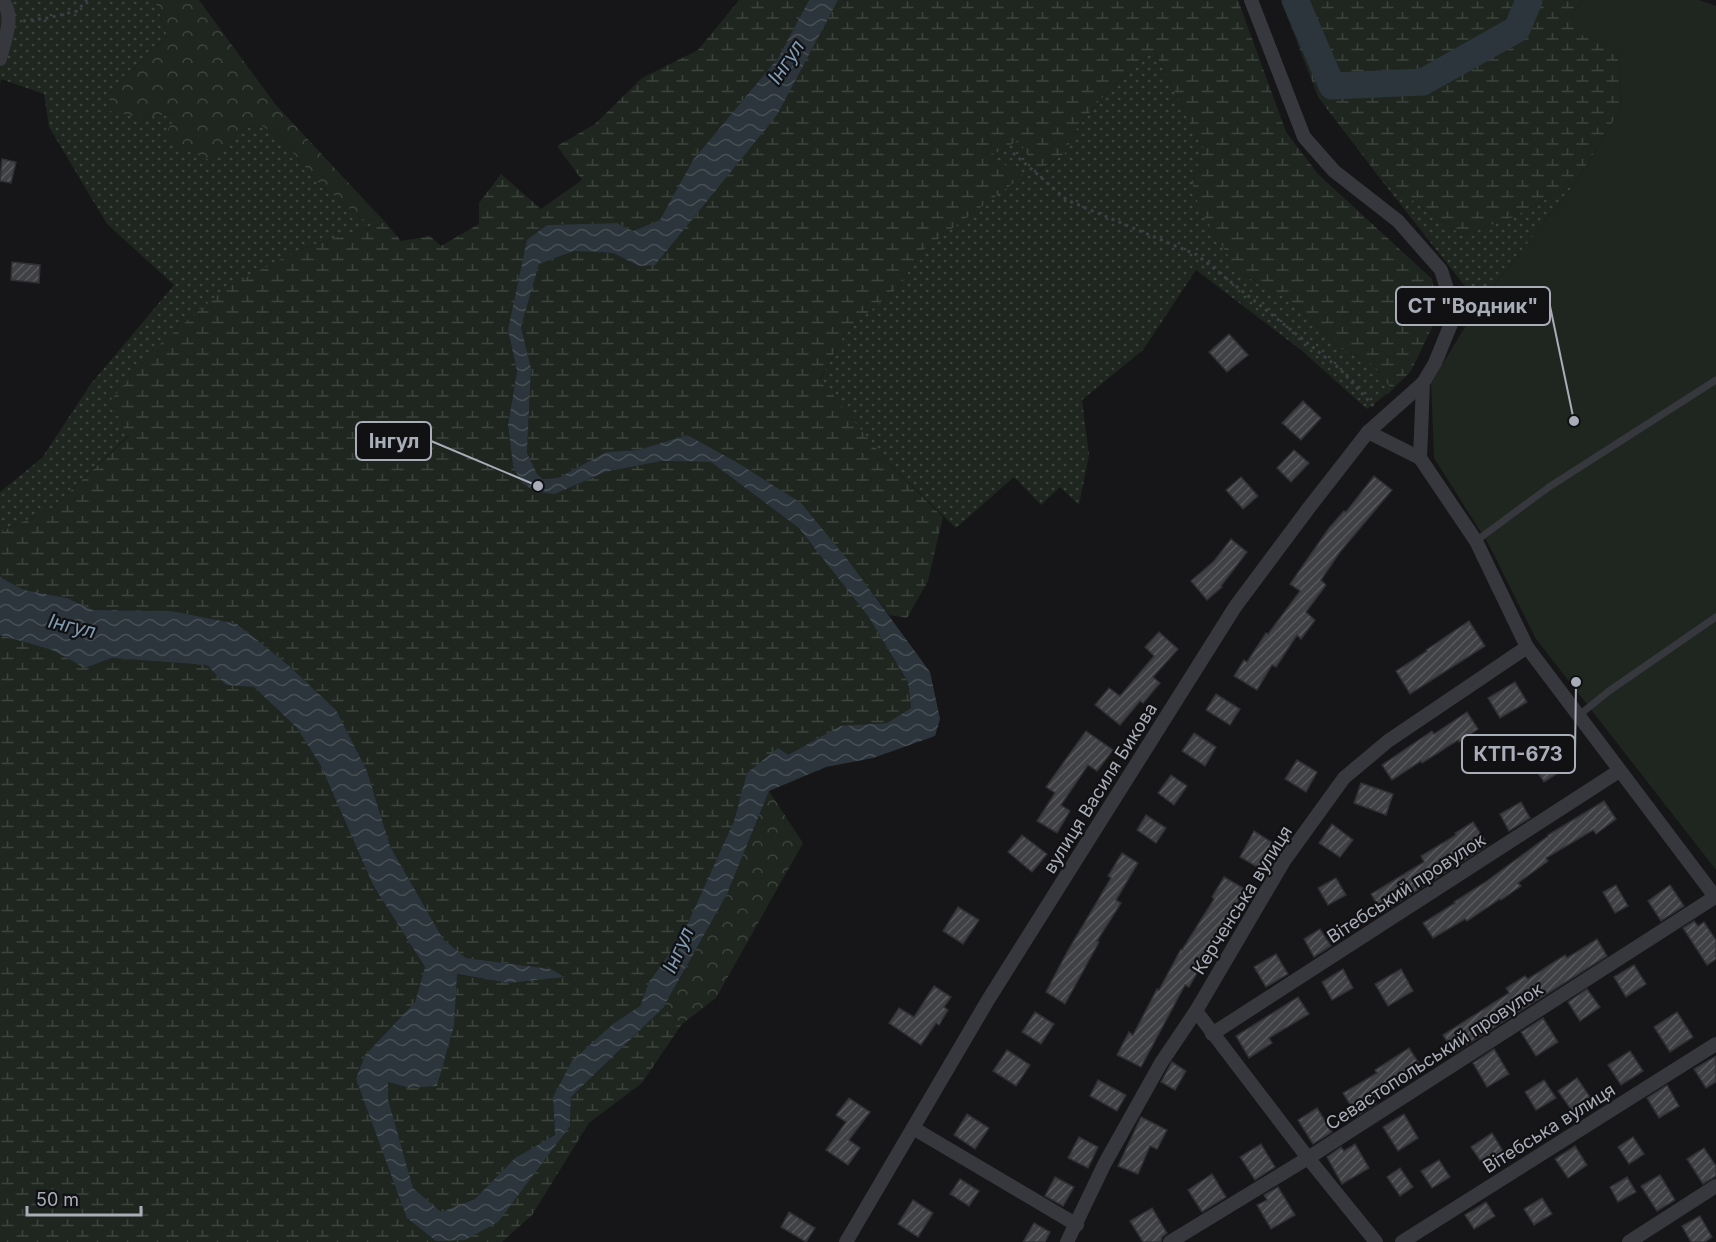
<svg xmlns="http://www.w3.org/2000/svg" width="1716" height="1242" font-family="Inter,sans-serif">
	<defs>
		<pattern id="grass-dots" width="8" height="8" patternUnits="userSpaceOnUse" patternTransform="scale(1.5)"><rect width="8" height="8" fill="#1e261f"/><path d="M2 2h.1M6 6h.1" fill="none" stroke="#3c433d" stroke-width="1.8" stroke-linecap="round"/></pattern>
		<pattern id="forest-crowns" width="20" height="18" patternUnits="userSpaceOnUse" patternTransform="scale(1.5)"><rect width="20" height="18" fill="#1e261f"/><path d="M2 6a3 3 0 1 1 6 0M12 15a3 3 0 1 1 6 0" fill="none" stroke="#3c433d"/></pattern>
		<pattern id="wetland-marsh" width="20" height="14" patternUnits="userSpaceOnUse" patternTransform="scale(1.5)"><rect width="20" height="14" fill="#1e261f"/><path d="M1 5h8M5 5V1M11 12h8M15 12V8" fill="none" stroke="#3c433d"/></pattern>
		<pattern id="water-waves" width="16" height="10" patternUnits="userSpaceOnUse" patternTransform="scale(1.5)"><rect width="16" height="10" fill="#2c353c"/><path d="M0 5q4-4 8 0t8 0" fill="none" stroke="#485056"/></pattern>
		<pattern id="building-hatch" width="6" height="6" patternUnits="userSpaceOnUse" patternTransform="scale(1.5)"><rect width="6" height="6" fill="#404145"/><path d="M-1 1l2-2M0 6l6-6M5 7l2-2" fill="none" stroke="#595a5e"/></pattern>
	</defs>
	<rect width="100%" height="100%" fill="#161618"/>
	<!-- grass -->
	<g fill="url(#grass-dots)">
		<path d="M0,0H155L167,36L110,92L141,118L178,113L237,131L261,125L281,139L320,184L362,219L385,222L301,249L129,435L51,509L0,532V492L42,458L90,385L174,285L107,224L49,127L44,94L1,79L0,85Z"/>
		<path d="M1154,51L1203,147L1192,182L1238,272L1291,301L1338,347L1374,365L1392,390L1367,409L1301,350L1196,270L1143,350L1082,400L1089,455L1079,505L1060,487L1041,505L1014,477L956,528L888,463L820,380L847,330L900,286L919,253L1022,176L990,157L1019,139L1038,172L1065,153L1075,131L1094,107L1111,88Z"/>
		<path d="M1379,177L1462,235L1511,218L1575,184L1479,304Z"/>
	</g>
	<!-- forest -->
	<g fill="url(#forest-crowns)">
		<path d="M155,0H199L275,104L385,222L362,219L320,184L281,139L261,125L237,131L209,160L163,139L177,113L141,118L110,111V92L167,36Z"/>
		<path d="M769,791L803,843L716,998L682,1024L663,1008L727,894Z"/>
	</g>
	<!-- wetland -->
	<g fill="url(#wetland-marsh)">
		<path d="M739,0H809L778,58L693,160L661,220L633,231L617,223L547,225L508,330L517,371L508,425L513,466L555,494L605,472L662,461L711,462L799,527L868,616L908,682L911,708L887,723L840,726L788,755L747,773L734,821L682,936L649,982L640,1006L613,1024L553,1097L555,1135L515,1158L475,1199L441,1213L413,1188L388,1099V1082L409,1088L437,1086L454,1026L456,974L508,983L564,976L551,969L466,958L443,939L390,846L367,771L336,710L287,664L237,624L172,611L93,610L67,598L24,590L0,577V532L51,509L129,436L108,403L158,346L224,289L301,249L385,222L401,241L430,236L441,246L479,224V203L501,174L541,209L582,180L557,146L595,124L642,78L698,50Z"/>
		<path d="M838,0H1238L1286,132L1318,174L1432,279L1440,311L1411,371L1392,390L1374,365L1338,347L1291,301L1238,272L1199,208L1192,182L1203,147L1154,51L1111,88L1094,107L1075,131L1065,153L1037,172L1019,140L991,156L1023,176L919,253L900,286L847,330L820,379L888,463L943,517L928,581L907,618L889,615L851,564L687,435L638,450L606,452L558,478L543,479L537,474L527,453L531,368L521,327L539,264L574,251L613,253L639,266L829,14Z"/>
		<path d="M1281,0H1582L1573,13L1618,51L1622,107L1575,184L1511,218L1462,235L1379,177L1318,97Z"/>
		<path d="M0,635L52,650L85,668L112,658L207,665L226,685L254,687L297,728L321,766L373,885L425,967L415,1002L365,1055L356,1079L436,1241L570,1126L571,1097L663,1008L682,1024L642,1083L589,1123L532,1215L502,1242H0Z"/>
	</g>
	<!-- garden -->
	<path fill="#1e261f" d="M1582,0H1699L1716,6V870L1536,639L1489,545L1434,458L1431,383L1479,304L1575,184L1622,107L1618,51L1575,32L1573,13Z"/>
	<!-- water -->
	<path fill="url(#water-waves)" d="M809,0H838L777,115L655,265L639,266L613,253L574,251L539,264L521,327L531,368L527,453L537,474L543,479L558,478L606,452L638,450L687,435L738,463L801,503L851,564L930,672L940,719L935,736L873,758L826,767L769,791L727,894L663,1008L571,1097L570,1126L498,1222L465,1240L436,1241L407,1218L356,1079L365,1055L415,1002L425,967L373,885L321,766L297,728L254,687L226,685L207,665L112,658L85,668L52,650L0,635V577L24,590L67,598L93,610L172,611L237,624L287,664L336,710L367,771L390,846L443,939L466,958L551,969L565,977L508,983L457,974L454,1026L437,1086L409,1088L388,1082V1099L413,1188L441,1212L475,1199L515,1158L555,1135L553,1097L572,1061L613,1024L640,1006L649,982L682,936L734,821L747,773L778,748L788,755L840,726L887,723L911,708L908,682L868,616L799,528L711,462L662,461L605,472L555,494L536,492L522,483L513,466L508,425L517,371L508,330L527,240L547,225L617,223L633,231L660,220L693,160L778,58Z"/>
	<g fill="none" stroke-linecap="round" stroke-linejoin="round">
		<!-- river -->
		<path stroke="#2c353c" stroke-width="27" d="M1295,0L1332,86L1423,82L1517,29L1529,0"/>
	</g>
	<!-- building -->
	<g fill="url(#building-hatch)" stroke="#303034" stroke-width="1.5">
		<path d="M2,159L16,162L11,183L0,181Z"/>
		<path d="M12,262L40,265L39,283L11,280Z"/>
		<path d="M1229,334L1248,355L1227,372L1209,352Z"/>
		<path d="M1303,401L1321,418L1301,440L1282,423Z"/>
		<path d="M1294,450L1309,463L1291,482L1277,468Z"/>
		<path d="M1374,476L1392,490L1340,552L1321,580L1326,585L1306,612L1315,620L1301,639L1297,635L1276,667L1272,665L1257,690L1234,676L1244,660L1247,662L1266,633L1268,634L1300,591L1290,584L1329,528L1344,511L1346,512Z"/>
		<path d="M1241,477L1258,496L1243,509L1226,490Z"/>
		<path d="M1231,539L1247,552L1221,586L1222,587L1207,600L1191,581L1214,561Z"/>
		<path d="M1469,621L1485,646L1410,694L1396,671L1427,651L1426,650Z"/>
		<path d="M1159,632L1178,649L1153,677L1160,683L1143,703L1140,701L1120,725L1095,705L1109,688L1120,696L1154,656L1145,647Z"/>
		<path d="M1515,682L1527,702L1500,718L1488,698Z"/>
		<path d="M1216,694L1240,709L1230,725L1206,710Z"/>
		<path d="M1467,712L1478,729L1459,742L1458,740L1422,763L1421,761L1392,780L1382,765L1432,731L1434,734Z"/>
		<path d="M1086,731L1113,750L1097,771L1088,765L1061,805L1070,811L1057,833L1037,821L1055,793L1046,787Z"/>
		<path d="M1194,733L1216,747L1205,766L1182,751Z"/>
		<path d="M1548,750L1561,771L1544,782L1531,762Z"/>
		<path d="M1297,760L1317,772L1306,792L1285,779Z"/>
		<path d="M1171,775L1187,786L1174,805L1158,793Z"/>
		<path d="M1361,783L1393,794L1386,815L1354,803Z"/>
		<path d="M1604,801L1616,819L1596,834L1593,830L1546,858L1548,861L1518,883L1521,886L1501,900L1500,899L1467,921L1465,919L1433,938L1423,923L1455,903L1454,902L1484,883L1548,836V835Z"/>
		<path d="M1521,802L1530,818L1509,831L1500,814Z"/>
		<path d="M1146,815L1166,828L1156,843L1137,830Z"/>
		<path d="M1473,822L1488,845L1382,913L1371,894L1424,862L1421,856L1456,835L1455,833Z"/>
		<path d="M1332,824L1353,840L1340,857L1319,843Z"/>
		<path d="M1254,831L1273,843L1259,868L1240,857Z"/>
		<path d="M1022,835L1047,854L1032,872L1008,852Z"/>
		<path d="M1122,853L1138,863L1116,900L1121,903L1097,941L1099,942L1065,1004L1046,992L1067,952L1111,878L1108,876Z"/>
		<path d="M1224,877L1245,889L1189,987L1185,985L1141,1067L1117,1055L1129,1032L1133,1035L1157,989L1159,990L1181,949L1182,950L1214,899L1212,897Z"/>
		<path d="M1336,878L1346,895L1328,905L1318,888Z"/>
		<path d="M1616,885L1628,906L1615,913L1603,892Z"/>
		<path d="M1670,885L1684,906L1661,921L1648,901Z"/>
		<path d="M958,907L979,920L963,944L943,931Z"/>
		<path d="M1694,921L1698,926L1704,922L1716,940V959L1707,965L1683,928Z"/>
		<path d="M1320,929L1331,946L1314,957L1304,939Z"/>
		<path d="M1597,939L1607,956L1454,1053L1443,1035L1509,993L1506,988L1525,976L1528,979L1565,955L1567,958Z"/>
		<path d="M1276,954L1288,974L1266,987L1254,967Z"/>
		<path d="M1634,965L1646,984L1626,997L1614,977Z"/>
		<path d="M1343,969L1353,988L1332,1000L1322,982Z"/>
		<path d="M1401,969L1413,991L1388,1006L1375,984Z"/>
		<path d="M934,986L951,997L944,1007L948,1010L939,1025L936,1023L921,1045L889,1023L899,1008L914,1017Z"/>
		<path d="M1587,989L1600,1007L1580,1021L1568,1002Z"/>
		<path d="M1298,997L1309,1014L1269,1038L1272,1043L1249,1058L1236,1036Z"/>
		<path d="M1035,1012L1054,1024L1041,1044L1022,1032Z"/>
		<path d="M1677,1012L1693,1037L1670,1052L1654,1027Z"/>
		<path d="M1543,1018L1558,1042L1536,1056L1521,1032Z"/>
		<path d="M1409,1048L1422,1068L1373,1099L1376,1104L1357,1116L1343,1093L1377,1073L1375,1070Z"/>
		<path d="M1494,1049L1509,1074L1487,1087L1473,1063Z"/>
		<path d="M1007,1050L1030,1065L1016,1086L993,1071Z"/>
		<path d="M1630,1051L1643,1071L1621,1085L1608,1065Z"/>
		<path d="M1716,1056V1082L1706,1088L1694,1069Z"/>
		<path d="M1172,1062L1186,1071L1175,1090L1161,1082Z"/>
		<path d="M1577,1078L1594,1103L1575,1115L1558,1091Z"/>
		<path d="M1098,1080L1126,1095L1117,1111L1090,1096Z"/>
		<path d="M1544,1080L1556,1098L1536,1110L1525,1092Z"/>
		<path d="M1667,1085L1679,1106L1659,1118L1647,1098Z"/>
		<path d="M849,1098L870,1112L849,1140L860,1148L848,1165L826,1150L846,1122L836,1115Z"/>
		<path d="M1317,1108L1332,1132L1313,1144L1298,1120Z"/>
		<path d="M967,1114L989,1128L975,1149L954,1135Z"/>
		<path d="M1404,1114L1418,1138L1398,1151L1383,1127Z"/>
		<path d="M1141,1117L1167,1130L1157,1149L1150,1146L1138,1174L1118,1166Z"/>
		<path d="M1492,1133L1506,1156L1486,1169L1471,1147Z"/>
		<path d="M1079,1137L1098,1147L1088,1168L1068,1158Z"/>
		<path d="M1633,1137L1644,1154L1629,1164L1618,1147Z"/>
		<path d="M1261,1144L1275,1167L1255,1180L1240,1157Z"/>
		<path d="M1355,1144L1369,1168L1342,1184L1327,1157L1341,1147L1344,1151Z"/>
		<path d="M1575,1146L1587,1165L1568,1178L1555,1159Z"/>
		<path d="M1704,1148L1716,1166V1176L1703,1184L1687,1159Z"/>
		<path d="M1439,1160L1450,1177L1432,1188L1421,1171Z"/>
		<path d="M1400,1168L1413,1187L1400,1196L1387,1177Z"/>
		<path d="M1212,1174L1226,1197L1202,1212L1188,1190Z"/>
		<path d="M1660,1175L1675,1200L1657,1211L1641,1186Z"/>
		<path d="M1055,1177L1074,1187L1063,1206L1045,1196Z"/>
		<path d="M1627,1177L1636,1192L1618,1202L1610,1187Z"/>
		<path d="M960,1179L979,1191L969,1206L950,1194Z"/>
		<path d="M1278,1187L1295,1215L1271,1229L1257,1205L1267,1200L1264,1195Z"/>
		<path d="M1542,1198L1552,1214L1534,1225L1524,1209Z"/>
		<path d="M913,1200L933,1213L918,1237L898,1224Z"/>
		<path d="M1486,1202L1495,1216L1474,1229L1465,1215Z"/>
		<path d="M1152,1208L1167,1233L1162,1237L1161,1242H1143L1130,1221Z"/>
		<path d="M789,1212L815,1228L806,1242L781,1227Z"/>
		<path d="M1700,1216L1712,1237L1705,1242H1691L1682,1226Z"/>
		<path d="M1034,1223L1050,1232L1045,1242H1023Z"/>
	</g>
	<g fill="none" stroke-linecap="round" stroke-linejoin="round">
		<!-- path -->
		<g stroke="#3d3f44" stroke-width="3" stroke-dasharray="3 4.5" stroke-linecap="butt">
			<path d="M23,21L48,18L77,11L87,0"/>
			<path d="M1013,153L1067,200L1197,255L1340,369L1375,408"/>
		</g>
		<!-- lane -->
		<g stroke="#37383d" stroke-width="7">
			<path d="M1476,541L1549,487L1716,380"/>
			<path d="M1578,716L1609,691L1716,617"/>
		</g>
		<!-- street -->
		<g stroke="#37383d" stroke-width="14">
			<path d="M1251,0L1304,137L1334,171L1398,221L1441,270L1455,314L1435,363L1423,383L1420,458L1476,541L1527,647L1716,898"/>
			<path d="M0,59C4,41 16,16 2,0"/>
			<path d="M1368,432L1420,458"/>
			<path d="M1196,1011L1308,1158L1376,1242"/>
			<path d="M1212,1034L1619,771"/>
			<path d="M913,1128L1077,1225"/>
			<path d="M846,1242L988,1000L1235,607L1308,509L1368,432L1423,383"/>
			<path d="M1067,1242L1105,1163L1161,1063L1196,1011L1284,861L1344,778L1388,741L1527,647"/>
			<path d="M1170,1242L1308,1158L1715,897"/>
			<path d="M1402,1242L1716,1044"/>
			<path d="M1629,1242L1716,1186"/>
		</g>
	</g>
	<g text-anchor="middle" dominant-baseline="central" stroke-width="4.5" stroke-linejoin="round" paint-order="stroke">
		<!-- street labels -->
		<g font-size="18" fill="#a8adb8" stroke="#111113">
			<text transform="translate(1100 788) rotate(-58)">вулиця Василя Бикова</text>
			<text transform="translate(1406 888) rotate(-33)">Вітебський провулок</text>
			<text transform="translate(1242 900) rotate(-58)">Керченська вулиця</text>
			<text transform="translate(1434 1056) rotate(-33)">Севастопольський провулок</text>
			<text transform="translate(1549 1128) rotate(-32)">Вітебська вулиця</text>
		</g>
		<!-- water labels -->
		<g font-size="20" font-style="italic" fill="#7f9bb3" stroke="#111113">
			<text transform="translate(786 62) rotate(-56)">Інгул</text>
			<text transform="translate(72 626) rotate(14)">Інгул</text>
			<text transform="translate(678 950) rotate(-66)">Інгул</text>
		</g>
	</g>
	<!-- callouts -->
	<path fill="none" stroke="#a8adb8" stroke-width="2" d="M1574 421L1550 306M538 486L431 441M1576 682L1575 754"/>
	<g fill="#a8adb8" stroke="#111113" stroke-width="2">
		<circle cx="1574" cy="421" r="6"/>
		<circle cx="538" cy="486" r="6"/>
		<circle cx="1576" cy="682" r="6"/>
	</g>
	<g fill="#111113" stroke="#a8adb8" stroke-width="2">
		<rect x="1396" y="287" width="154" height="38" rx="6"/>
		<rect x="356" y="422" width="75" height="38" rx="6"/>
		<rect x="1462" y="735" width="113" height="38" rx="6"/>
	</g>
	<g font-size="20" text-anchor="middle" font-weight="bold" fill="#a8adb8">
		<text x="1473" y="313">СТ "Водник"</text>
		<text x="394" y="448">Інгул</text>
		<text x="1518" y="761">КТП-673</text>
	</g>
	<!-- scale -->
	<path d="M27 1206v9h114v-9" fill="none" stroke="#a8adb8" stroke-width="3"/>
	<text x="36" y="1206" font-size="18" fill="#a8adb8" stroke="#111113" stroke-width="4.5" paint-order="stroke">50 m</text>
</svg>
